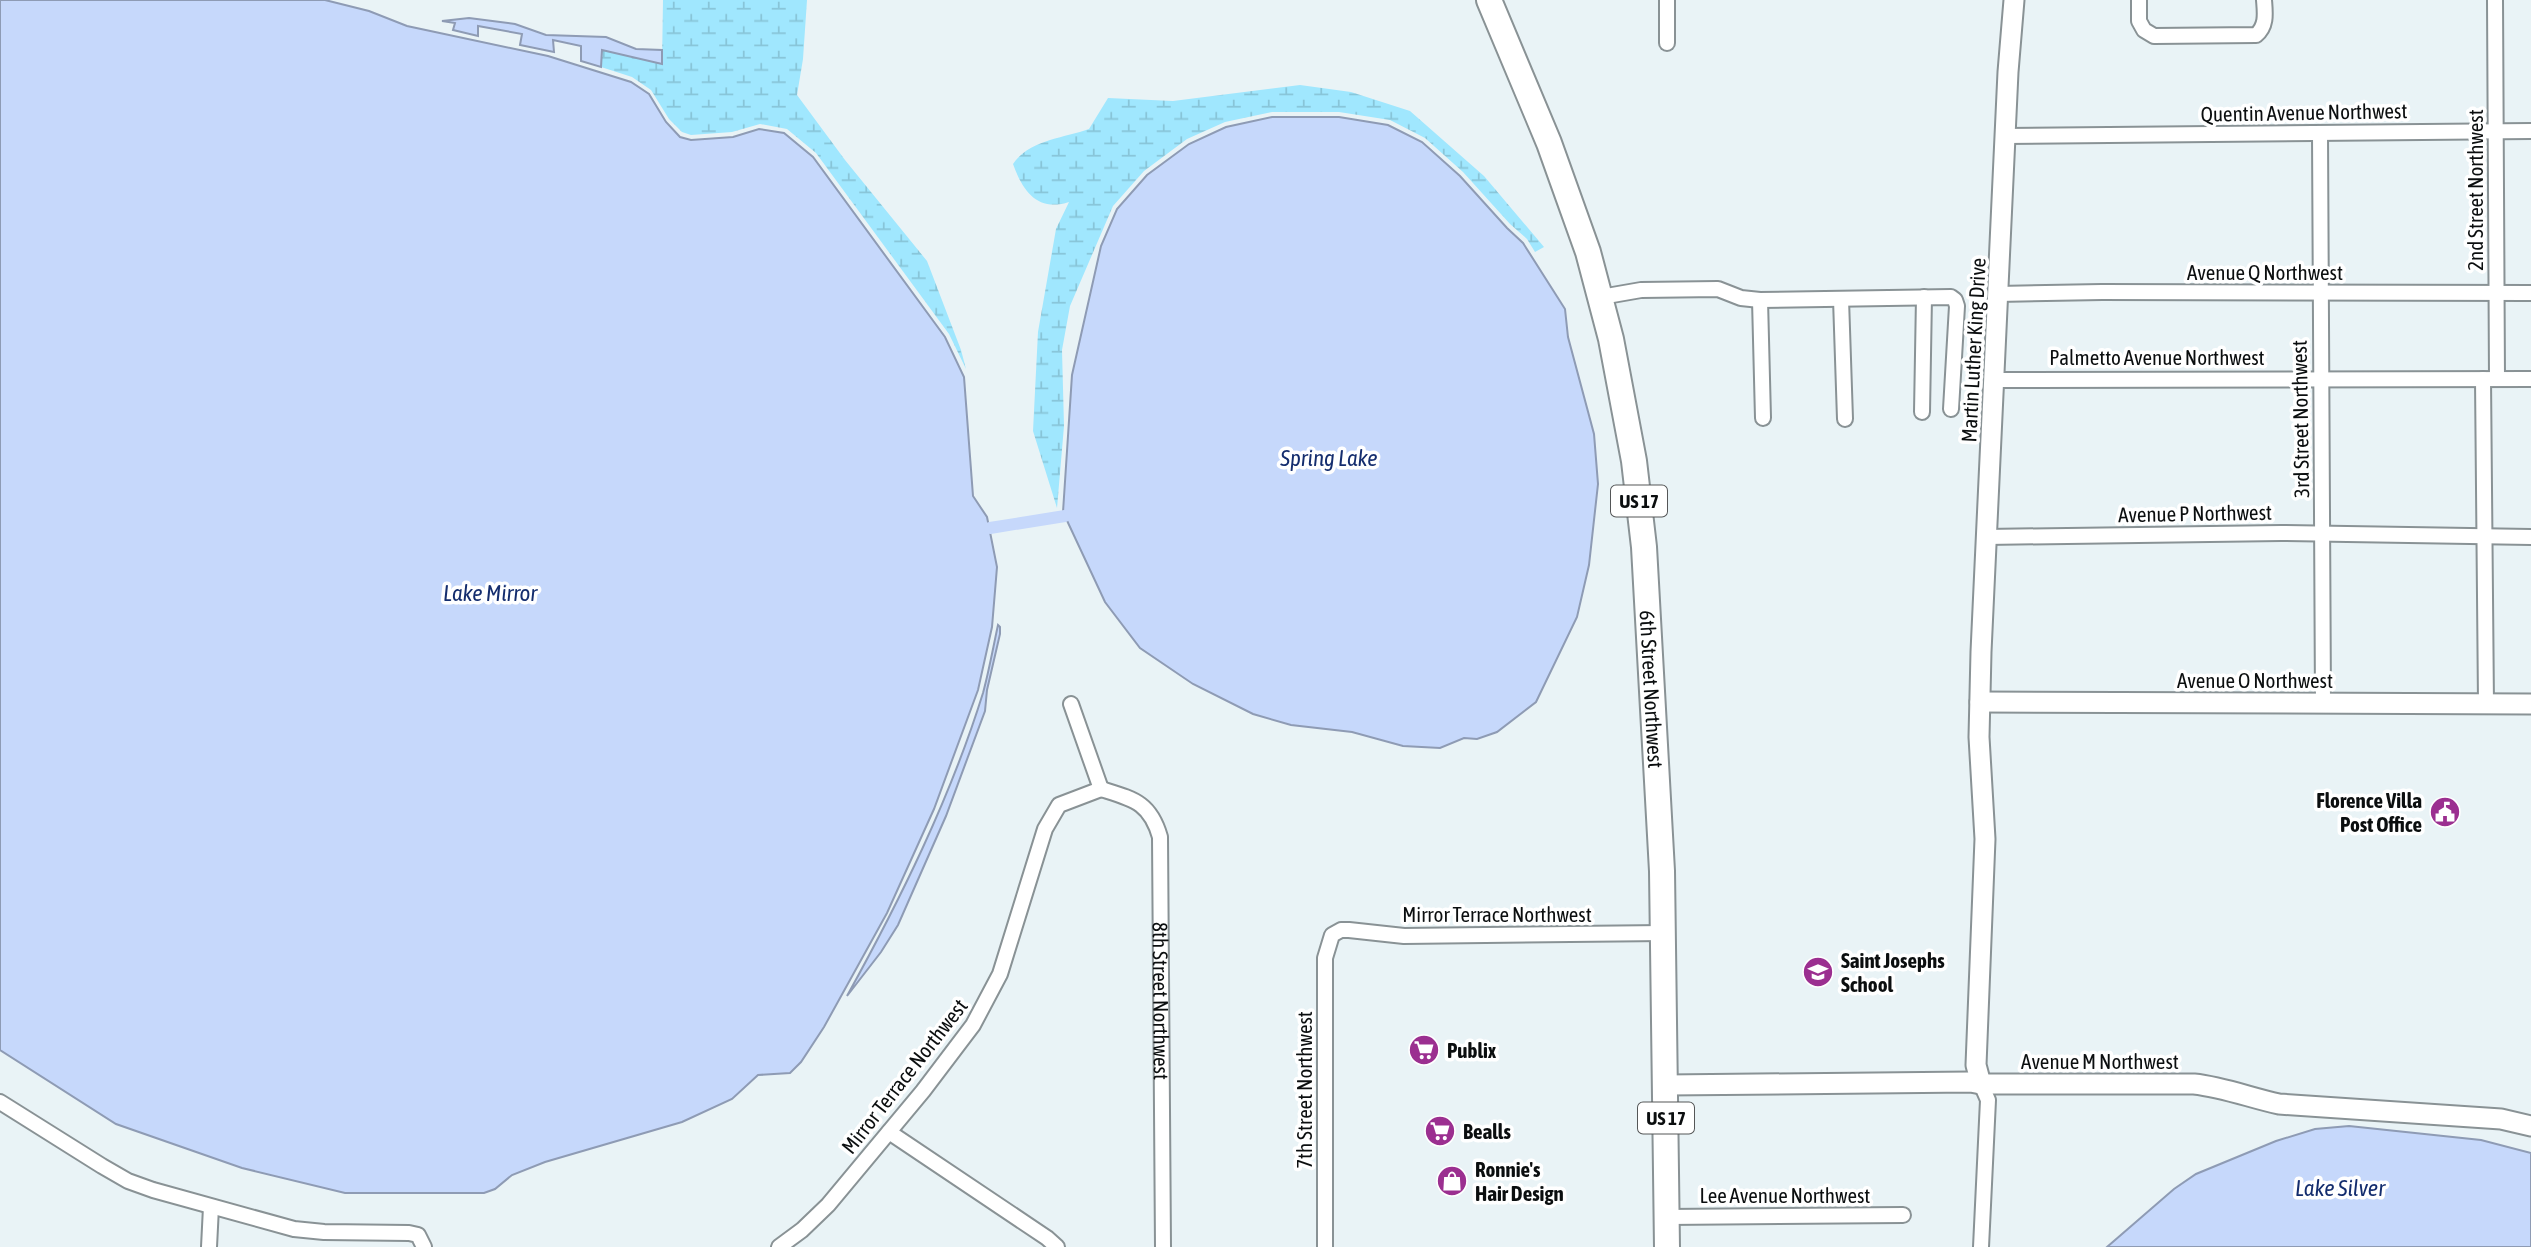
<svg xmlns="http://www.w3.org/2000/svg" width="2531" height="1247" font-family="'Asap Condensed',sans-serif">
	<defs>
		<pattern id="wetland-marsh" width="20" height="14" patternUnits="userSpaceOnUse" patternTransform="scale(1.75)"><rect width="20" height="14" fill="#a0e7fe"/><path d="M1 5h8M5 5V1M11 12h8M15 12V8" fill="none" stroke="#88c5d8"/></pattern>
	</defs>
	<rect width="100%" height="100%" fill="#e9f3f6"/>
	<!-- wetland -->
	<g fill="url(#wetland-marsh)">
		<path d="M663,0H807L803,59L797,95L845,160L927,261L961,350L966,369L949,334L816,153L787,129L760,124L732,132L691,135L682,132L669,119L651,90L632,77L601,67V50L662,64Z"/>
		<path d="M1300,85L1351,92L1410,111L1484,176L1544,247L1535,252L1527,239L1510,224L1463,172L1425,138L1390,120L1339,112H1272L1225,122L1187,139L1144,171L1113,206L1070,306L1062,350L1064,426L1057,508L1033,431L1038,332L1056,229L1069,202C1038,212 1023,192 1013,164C1029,140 1064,138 1089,129L1108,98L1173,101Z"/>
	</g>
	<!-- water -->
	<g fill="#c6d8fb" stroke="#8e9bb4" stroke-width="2">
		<path d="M0,0H325L369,11L407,26L548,56L631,82L649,94L666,122L680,137L691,140L733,137L759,129L784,133L813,157L945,337L964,377L973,496L987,517L997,567L992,627L978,690L934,809L887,913L824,1027L801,1062L790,1073L758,1075L732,1099L682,1122L545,1162L512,1175L495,1189L484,1193H345L242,1168L116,1124L0,1050Z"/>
		<path d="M469,18L515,24L546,35L606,37L636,49L662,50V64L602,50L601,67L581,61V46L553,40L554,52L520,45L522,34L478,26V36L453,30L455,23L442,21Z"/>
		<path d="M1272,117H1339L1388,125L1422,142L1460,176L1507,228L1523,243L1565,309L1568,337L1594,434L1598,484L1589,565L1577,617L1536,702L1497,732L1477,739L1464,738L1440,748L1403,746L1352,732L1291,725L1253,714L1193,684L1140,648L1105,602L1063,512L1072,375L1101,246L1117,209L1147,175L1189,144L1226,127Z"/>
		<path d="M998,625L1000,627V634L987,690L985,711L946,816L898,925L881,952L847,996C900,900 950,799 983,693C989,671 993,648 998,625Z"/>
		<path d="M2349,1126L2481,1140L2531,1153V1247H2107L2174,1189L2196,1174L2276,1141L2315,1129Z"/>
	</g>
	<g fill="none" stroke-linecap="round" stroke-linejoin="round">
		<!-- canal -->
		<path stroke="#c6d8fb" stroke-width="12" d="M990,528L1065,516"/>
		<!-- street casing -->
		<g stroke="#899295" stroke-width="18">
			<g id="street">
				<path d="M1667,0V43"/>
				<path d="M2139,0V21L2144,30L2154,36L2256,35C2267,26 2265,13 2264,0"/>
				<path d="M2495,0L2497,379"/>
				<path d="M2320,134L2323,702"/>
				<path d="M2005,136L2531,131"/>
				<path d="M1998,294L2102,292L2531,293"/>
				<path d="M1601,297L1641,290L1718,289L1741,298L1760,300L1951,297L1955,300L1957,306L1951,409"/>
				<path d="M1841,299L1845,419"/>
				<path d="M1760,300L1763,418"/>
				<path d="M2483,379L2486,704"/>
				<path d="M1993,380L2531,379"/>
				<path d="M1922,412L1924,297"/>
				<path d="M1986,537L2281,533L2531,537"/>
				<path d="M1071,704L1101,789"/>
				<path id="s1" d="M1101,789C1133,799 1150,802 1160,837L1163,1247"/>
				<path d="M1981,1084L1988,1100L1981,1247"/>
				<path d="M0,1102L102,1166L128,1181L153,1190L294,1229L324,1232L409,1233L418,1235L424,1247"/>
				<path d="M889,1132L1047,1238L1057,1247"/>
				<path d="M1667,1217L1903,1215"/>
				<path d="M209,1247L211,1207"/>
				<path d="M779,1247L802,1230L828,1205L923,1091L973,1025L1000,974L1045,829L1059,805L1101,789"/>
				<path d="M1325,1247V958L1332,935L1341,930H1349L1404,936L1664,933"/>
			</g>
		</g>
		<!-- secondary casing -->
		<g stroke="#899295" stroke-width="23">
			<g id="secondary">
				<path d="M1980,702L2531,704"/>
				<path d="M1981,1084L1976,1065L1985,839L1979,737L1981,652L2008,72L2014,0"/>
				<path d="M1666,1085L1970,1082L1981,1084H2194C2223,1087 2251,1098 2279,1104L2501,1119L2531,1126"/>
			</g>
		</g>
		<!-- highway casing -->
		<g stroke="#899295" stroke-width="28">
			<g id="highway">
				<path id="s2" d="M1489,0L1549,143L1588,252L1611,339L1634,461L1644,547L1662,871L1667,1247"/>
			</g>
		</g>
		<!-- street -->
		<use href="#street" stroke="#fff" stroke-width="14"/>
		<!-- secondary -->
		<use href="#secondary" stroke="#fff" stroke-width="19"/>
		<!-- highway -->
		<use href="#highway" stroke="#fff" stroke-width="24"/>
	</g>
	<!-- icons -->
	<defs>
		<g id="civic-disc" transform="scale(1.575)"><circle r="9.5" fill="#9b2f90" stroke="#fff"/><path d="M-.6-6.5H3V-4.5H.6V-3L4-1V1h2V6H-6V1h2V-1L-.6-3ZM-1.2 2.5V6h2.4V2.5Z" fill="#fff"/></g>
		<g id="school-disc" transform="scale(1.575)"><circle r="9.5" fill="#9b2f90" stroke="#fff"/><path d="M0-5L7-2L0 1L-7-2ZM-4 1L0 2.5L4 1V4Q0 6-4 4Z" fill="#fff"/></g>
		<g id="supermarket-disc" transform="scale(1.575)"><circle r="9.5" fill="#9b2f90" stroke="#fff"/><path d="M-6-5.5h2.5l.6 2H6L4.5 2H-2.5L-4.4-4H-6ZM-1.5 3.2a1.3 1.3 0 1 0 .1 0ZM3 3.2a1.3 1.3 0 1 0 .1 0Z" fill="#fff"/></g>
		<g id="shop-disc" transform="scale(1.575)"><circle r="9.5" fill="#9b2f90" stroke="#fff"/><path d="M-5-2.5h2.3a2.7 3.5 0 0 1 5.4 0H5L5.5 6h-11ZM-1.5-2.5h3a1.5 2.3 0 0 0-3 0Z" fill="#fff"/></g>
	</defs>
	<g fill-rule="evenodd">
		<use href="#civic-disc" x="2445" y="812"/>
		<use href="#school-disc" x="1818" y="972"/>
		<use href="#supermarket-disc" x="1424" y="1050"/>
		<use href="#supermarket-disc" x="1440" y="1131"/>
		<use href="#shop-disc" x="1452" y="1181"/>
	</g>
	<g text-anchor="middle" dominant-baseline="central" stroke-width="7" stroke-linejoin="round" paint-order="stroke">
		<!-- shield labels -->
		<g fill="#fff" stroke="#545657" stroke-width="2">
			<rect x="1611" y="485.5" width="56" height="31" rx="5"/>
			<rect x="1638" y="1102.5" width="56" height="31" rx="5"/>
		</g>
		<g font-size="19" font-weight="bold" fill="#0b0e0f">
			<text x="1639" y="501">US 17</text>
			<text x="1666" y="1118">US 17</text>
		</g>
		<!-- street labels -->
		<g font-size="21" fill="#0b0e0f" stroke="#fff">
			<text transform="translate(2304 112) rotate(-1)">Quentin Avenue Northwest</text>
			<text transform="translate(2475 190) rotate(-90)">2nd Street Northwest</text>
			<text x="2265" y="272">Avenue Q Northwest</text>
			<text transform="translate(1973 350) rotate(-87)">Martin Luther King Drive</text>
			<text x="2157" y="357">Palmetto Avenue Northwest</text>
			<text transform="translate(2300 419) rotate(-91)">3rd Street Northwest</text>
			<text transform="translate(2195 513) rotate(-1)">Avenue P Northwest</text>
			<text x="2255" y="680">Avenue O Northwest</text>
			<text stroke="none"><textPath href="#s2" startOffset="714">6th Street Northwest</textPath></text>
			<text x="1497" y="914">Mirror Terrace Northwest</text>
			<text stroke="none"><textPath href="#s1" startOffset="245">8th Street Northwest</textPath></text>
			<text x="2100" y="1061">Avenue M Northwest</text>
			<text transform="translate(904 1076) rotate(-52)">Mirror Terrace Northwest</text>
			<text transform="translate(1304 1090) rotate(-90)">7th Street Northwest</text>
			<text x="1785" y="1195">Lee Avenue Northwest</text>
		</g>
		<!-- poi labels -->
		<g font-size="21" font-weight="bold" fill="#0b0e0f" stroke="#fff" text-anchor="start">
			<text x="2422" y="800" text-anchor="end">Florence Villa<tspan x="2422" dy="24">Post Office</tspan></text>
			<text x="1841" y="960">Saint Josephs<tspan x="1841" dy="24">School</tspan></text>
			<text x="1447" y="1050">Publix</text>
			<text x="1463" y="1131">Bealls</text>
			<text x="1475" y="1169">Ronnie's<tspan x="1475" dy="24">Hair Design</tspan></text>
		</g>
		<!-- water labels -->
		<g font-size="23" font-style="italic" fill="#142d6e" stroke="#fff">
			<text x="1329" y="458">Spring Lake</text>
			<text x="490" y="593">Lake Mirror</text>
			<text x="2340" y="1188">Lake Silver</text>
		</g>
	</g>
</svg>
